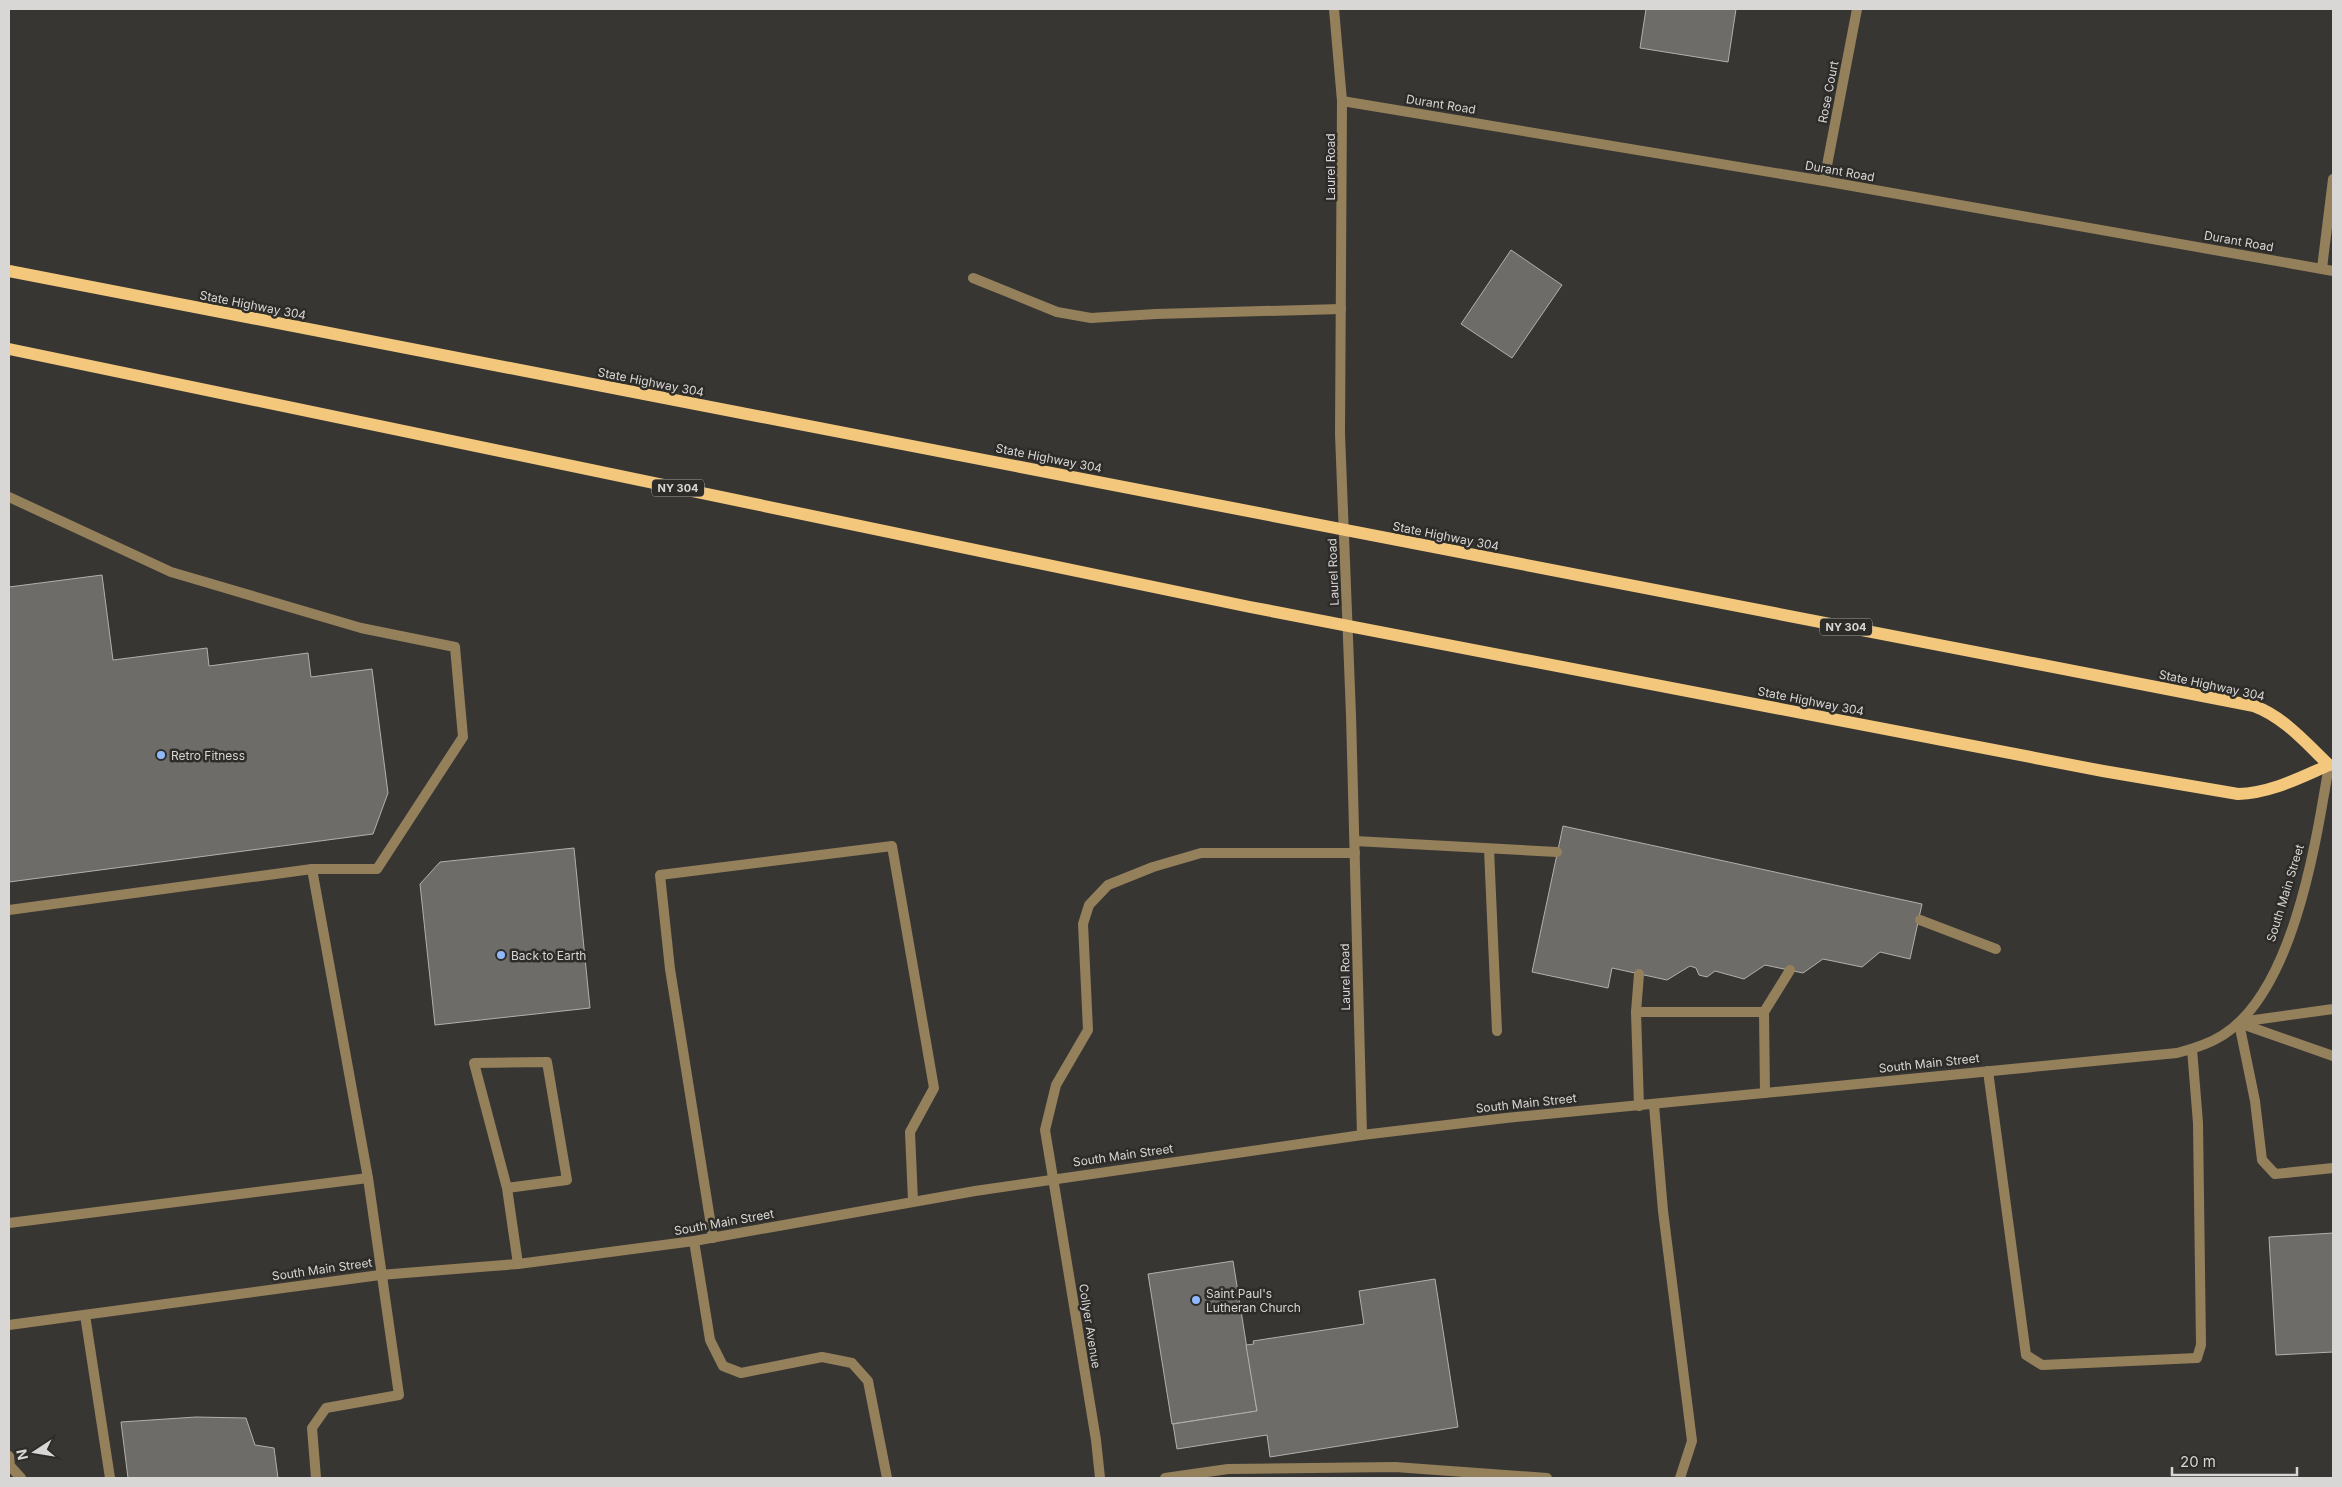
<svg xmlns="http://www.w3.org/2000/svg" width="2342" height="1487" font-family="Inter,sans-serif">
	<rect width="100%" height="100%" fill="#383633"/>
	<!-- building -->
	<g fill="#6d6c69" stroke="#b2b0ac">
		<path d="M1646,9H1736L1728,62L1640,48Z"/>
		<path d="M1511,250L1562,285L1512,358L1461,324Z"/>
		<path d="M102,575L113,660L207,648L209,666L308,653L311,677L372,669L388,793L373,834L9,882V587Z"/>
		<path d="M1563,826L1922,904L1910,959L1880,952L1862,967L1823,959L1803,973L1765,965L1744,979L1715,971L1707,977L1699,975L1696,968L1690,966L1667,980L1612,968L1608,988L1532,972Z"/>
		<path d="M574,848L590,1008L435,1025L420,884L440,862Z"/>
		<path d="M2333,1233V1352L2276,1355L2269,1237Z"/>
		<path d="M1233,1261L1257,1411L1172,1424L1148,1274Z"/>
		<path d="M1435,1279L1458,1427L1270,1457L1267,1435L1177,1449L1173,1424L1257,1411L1246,1345L1254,1344L1253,1341L1364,1324L1359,1291Z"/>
		<path d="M196,1417L246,1418L255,1445L274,1448L278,1478H128L121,1422Z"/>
	</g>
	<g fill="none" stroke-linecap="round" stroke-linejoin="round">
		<!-- service -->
		<g stroke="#95805c" stroke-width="10">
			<path d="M973,278L1057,312L1091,318L1156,314L1341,309"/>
			<path d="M9,497L171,572L361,628L455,647L463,737L377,869H312"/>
			<path d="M1355,841L1557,852"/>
			<path d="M1489,849L1497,1031"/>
			<path d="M9,910L312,869L368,1178L399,1395L326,1408L312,1428L316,1478"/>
			<path d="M1920,920L1996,949"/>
			<path d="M1636,1012L1639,974"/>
			<path d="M1764,1012L1790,970"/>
			<path d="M2239,1023L2255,1101L2262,1160L2275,1174L2333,1168"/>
			<path d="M1988,1071L2026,1355L2042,1365L2197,1358L2201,1345L2198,1123L2192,1049"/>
			<path d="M1654,1105L1663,1211L1692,1441L1680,1478"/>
			<path d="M1639,1106L1636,1012H1764L1765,1093"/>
			<path d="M1053,1178L1045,1130L1056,1085L1088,1030L1083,924L1089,905L1108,885L1153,867L1201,853H1355"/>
			<path d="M507,1188L567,1180L547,1062L474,1063L507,1188L518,1264"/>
			<path d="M9,1223L368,1178"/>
			<path d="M713,1238L670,969L660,875L892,846L934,1088L910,1132L913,1201"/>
			<path d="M694,1241L710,1340L723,1366L741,1373L822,1357L852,1363L868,1381L887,1478"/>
			<path d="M85,1315L110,1478"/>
			<path d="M9,1456L10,1466L21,1478"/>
			<path d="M1165,1478L1228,1469L1395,1467L1547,1478"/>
		</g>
		<!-- minor -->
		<g stroke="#95805c" stroke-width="10">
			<path d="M1342,101L1824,181L2333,271"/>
			<path d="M1824,181L1857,9"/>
			<path d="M2322,268L2333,179"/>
			<path d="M2240,1022L2333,1009"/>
			<path d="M2239,1023L2333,1056"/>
		</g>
		<!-- tertiary -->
		<g stroke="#95805c" stroke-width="10">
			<path d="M1334,9L1342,101L1340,434L1351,715L1362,1135"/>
			<path d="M1053,1178L1096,1440L1100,1478"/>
			<path d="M9,1325L380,1275L518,1264L694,1241L975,1191L1362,1135L1506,1118L2177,1053C2193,1049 2209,1044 2223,1035C2294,990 2316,842 2329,765"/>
		</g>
		<!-- primary -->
		<g stroke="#f3c87d" stroke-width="12">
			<path d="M9,271L2254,706C2284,717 2306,743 2329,765"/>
			<path d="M9,349L1250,607L2103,771L2238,794C2271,793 2299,778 2329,765"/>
		</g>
	</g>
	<!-- markers -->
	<g fill="#8fb8fd" stroke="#2e2c29" stroke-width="2">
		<circle cx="161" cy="755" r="5"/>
		<circle cx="501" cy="955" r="5"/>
		<circle cx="1196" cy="1300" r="5"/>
	</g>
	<g text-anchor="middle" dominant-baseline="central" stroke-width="5" stroke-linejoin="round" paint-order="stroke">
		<!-- shield labels -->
		<g fill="#2e2c29" stroke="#a5a4a2" stroke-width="1">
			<rect x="652" y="479.5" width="52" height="17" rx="4"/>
			<rect x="1820" y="618.5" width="52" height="17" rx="4"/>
		</g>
		<g font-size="11" font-weight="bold" fill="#d8d7d6">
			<text x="678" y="488">NY 304</text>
			<text x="1846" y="627">NY 304</text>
		</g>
		<!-- street labels -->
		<g font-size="12" fill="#d8d7d6" stroke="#2e2c29">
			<text transform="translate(1828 92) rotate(-79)">Rose Court</text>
			<text transform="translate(1441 104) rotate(9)">Durant Road</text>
			<text transform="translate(1330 167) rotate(-90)">Laurel Road</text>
			<text transform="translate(1840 171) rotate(10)">Durant Road</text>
			<text transform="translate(2239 241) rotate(10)">Durant Road</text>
			<text transform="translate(253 305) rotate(11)">State Highway 304</text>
			<text transform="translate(651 382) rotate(11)">State Highway 304</text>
			<text transform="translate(1049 458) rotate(11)">State Highway 304</text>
			<text transform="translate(1446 536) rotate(11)">State Highway 304</text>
			<text transform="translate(1333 572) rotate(-92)">Laurel Road</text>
			<text transform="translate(2212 685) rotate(12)">State Highway 304</text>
			<text transform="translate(1811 701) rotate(11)">State Highway 304</text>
			<text transform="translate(2285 893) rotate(-73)">South Main Street</text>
			<text transform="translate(1345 977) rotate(-91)">Laurel Road</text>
			<text transform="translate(1929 1063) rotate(-6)">South Main Street</text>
			<text transform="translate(1526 1103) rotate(-6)">South Main Street</text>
			<text transform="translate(1123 1155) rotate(-8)">South Main Street</text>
			<text transform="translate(724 1222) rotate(-10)">South Main Street</text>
			<text transform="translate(322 1269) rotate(-8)">South Main Street</text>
			<text transform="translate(1090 1326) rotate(81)">Collyer Avenue</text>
		</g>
		<!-- poi labels -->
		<g font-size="12" fill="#d8d7d6" stroke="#2e2c29" text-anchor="start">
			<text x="171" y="755">Retro Fitness</text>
			<text x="511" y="955">Back to Earth</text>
			<text x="1206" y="1293">Saint Paul's<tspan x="1206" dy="14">Lutheran Church</tspan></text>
		</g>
	</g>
	<!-- border -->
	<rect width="2342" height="1487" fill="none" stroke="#d8d7d6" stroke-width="20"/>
	<!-- north arrow -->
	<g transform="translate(35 1452) rotate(258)" stroke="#2e2c29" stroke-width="4" paint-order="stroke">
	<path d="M0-4L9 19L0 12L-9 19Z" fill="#d8d7d6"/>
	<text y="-8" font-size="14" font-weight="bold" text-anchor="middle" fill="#d8d7d6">N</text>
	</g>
	<!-- scale -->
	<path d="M2172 1467v8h125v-8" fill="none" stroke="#d8d7d6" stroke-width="2.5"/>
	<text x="2180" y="1467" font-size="15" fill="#d8d7d6" stroke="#2e2c29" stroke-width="4" paint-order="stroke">20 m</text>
</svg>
